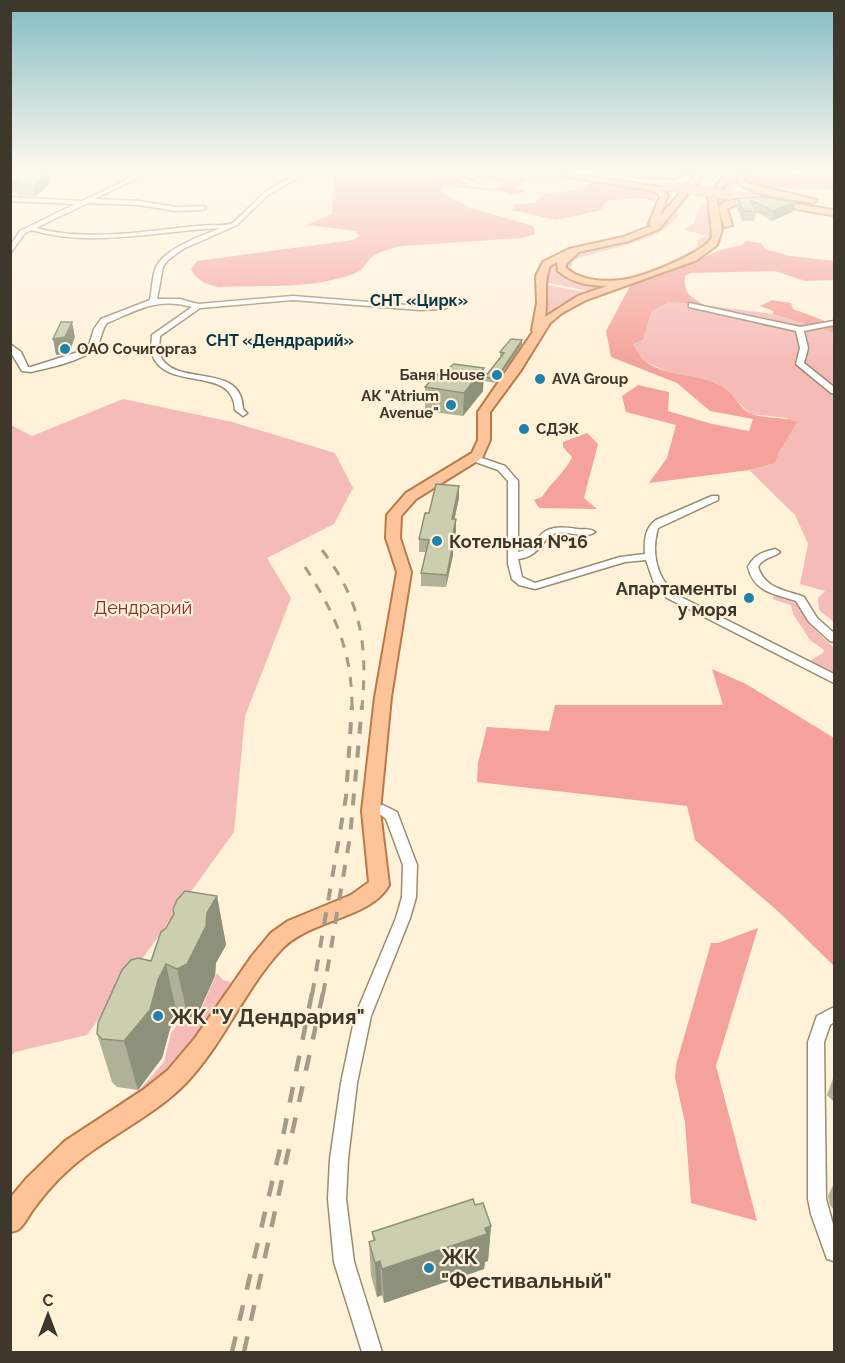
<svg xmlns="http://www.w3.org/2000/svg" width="845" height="1363" font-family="Raleway,sans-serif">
	<rect width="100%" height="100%" fill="#fff2d9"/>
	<!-- green -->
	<g fill="#f5bcb7">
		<path d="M738,172H741L736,179L737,183L748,189L734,187L732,190L786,198L784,203L730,194L728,198L742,200L725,202L719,207L720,215C712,195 724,185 738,172Z"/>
		<path d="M704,205H708C710,214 716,226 712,236C704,259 628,281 605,281C589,281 579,277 566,270L565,263C573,255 585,253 596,251C627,243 661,237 677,207L678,217C652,245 612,246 577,259L572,262L571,268C598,297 668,264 696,248L698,240L706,236L683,229L694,224L698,210Z"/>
		<path d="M559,260L555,266L557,271L581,283L618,285L592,292L545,282L548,268Z"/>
		<path d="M546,285H548L589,293L559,305L544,318L547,306Z"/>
		<path d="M669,302L704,305L773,314L834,333V622L819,610L818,598L825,591L800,584L808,544L795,515L749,470L775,463L779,452L793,428L787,418L751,414L718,384L668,372L644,361L633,344L643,340L652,311Z"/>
		<path d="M123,399L232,422L335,453L353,488L334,524L267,558L291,598L245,716L234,832L87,1035L15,1052L11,1056V425L32,436Z"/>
		<path d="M774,596L798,604L808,623L834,648V678L809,665L812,659L823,653L824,650L810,640L793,614L791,605L772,599Z"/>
		<path d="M217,973L223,980L231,982C210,1018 161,1094 119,1103L141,1088L164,1062L171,1033L177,1025L199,1014Z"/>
	</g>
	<!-- forest -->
	<g fill="#f4a29b">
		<path d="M343,172H425L417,175C426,179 431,175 441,175C449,174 466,181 472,187L495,189L505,183L460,172H551L557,176L655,192L656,201L636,198L606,201L601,210L556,220L512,210L515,204L535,203C545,184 580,199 590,182L565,178L532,177L515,188L526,192L510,195L502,191L447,187L442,188L441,192L471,208L533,226L535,234L522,238L403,246C393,248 376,251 369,260C361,271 358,273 344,277C305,289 259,285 219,287C206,284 198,282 191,269L197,261L353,240L359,236L355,231L307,225L332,214L334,176Z"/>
		<path d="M749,172H777L834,179V190C817,188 754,191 745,179Z"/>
		<path d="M746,241L761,243L765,249L790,256L834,261V280L805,281L775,271L690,273L685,276C684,294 689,296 704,305L669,302L652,311L643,340L633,344C637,349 641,359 646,362C669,378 698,373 721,386C734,393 739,409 752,414C766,419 782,416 797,422L779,452L775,463L749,470L649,483L667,458L676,425L626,412L622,396L638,385L669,392L668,411L712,424L749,431L753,419L710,411L677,383L611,357L606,331L630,286L721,250L742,245Z"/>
		<path d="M772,300L791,303L793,309C807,315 823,318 834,327V333L773,314V311L760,306Z"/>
		<path d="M587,433L598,444L584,498L597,509L539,508L534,500L542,497C551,482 565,473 572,457L563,447V442Z"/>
		<path d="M712,669L746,684L834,738V966L780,913L695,840L687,806L477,782L478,763L487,727L549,731L555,705H723Z"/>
		<path d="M758,928L716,1066L757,1221L691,1203L685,1122L675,1078L676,1065L711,943H718Z"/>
	</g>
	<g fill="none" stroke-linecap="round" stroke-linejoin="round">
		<!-- major-tunnel -->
		<path stroke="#d8cdb6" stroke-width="9" stroke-dasharray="9 4.5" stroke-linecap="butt" d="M508,172L563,175"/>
		<!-- minor casing -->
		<g stroke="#9b8c6f" stroke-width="3">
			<g id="minor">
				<path d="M134,172H140L136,178L95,199L139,201L176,207L203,206L206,208L203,210L176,211L139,205L88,203L36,228C88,242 144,231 197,226C208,224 223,227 233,223L265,192L301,172H308L269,194L237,225L183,249L168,260L163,267L157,299H180L198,304L293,296L420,306L439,305L454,297L458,299L455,304L443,309L420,310L293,300L200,308L160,336C160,342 158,349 160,355C174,389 242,360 243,409L247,413L243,416L235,410C234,364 165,393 152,354C150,349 152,341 152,335L192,307C157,297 138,310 107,323C101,330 101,343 95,349C82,361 48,368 31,372L22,371L10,351V344L21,352L28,367H31L78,352L89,345L94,329L101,319L150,300C152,290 152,277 156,267C165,248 202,236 220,228C157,231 93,248 31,230L25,233L10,254V246L20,231L75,204L10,201V197L82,201L120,183L132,176Z"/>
				<path d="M453,172C459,172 463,174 469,175C475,175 483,172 490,172L470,179Z"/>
				<path d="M689,303L800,327L834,321V325L804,331L808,348L804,363L834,387V393H831L796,364L800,348L796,331L689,307Z"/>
				<path d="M473,455L505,466L518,481V552C546,547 530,521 577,529C584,530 590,528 595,532C584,540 570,530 557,533C541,536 543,556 518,559L522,577L535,583L620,557L645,554C644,540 645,528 656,520L712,496H718V500L658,528C651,552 656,577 675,594L834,674V683L667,598L654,583L646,560L625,562L535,589L519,585L512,579L508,564V481L498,470L470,460L468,458Z"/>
				<path d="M775,549L780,552C773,558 763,557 758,567C765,589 785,590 804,597L817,618L834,633V642L830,641L809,622L796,601C774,594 754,592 748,567C754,555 763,552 775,549Z"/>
				<path d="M383,805L397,812L417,865L416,897L410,918L371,1016L357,1083L348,1159L346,1199L354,1262L382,1352H362L334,1262L328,1199L330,1159L341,1083L355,1016L396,918L402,897L403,865L386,819L381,815L366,814L364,811L366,808Z"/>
				<path d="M834,1007V1022L830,1025L824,1042L826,1199L834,1228V1261L827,1259L811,1214L808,1199V1042L817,1016Z"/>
			</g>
		</g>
		<!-- major casing -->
		<g stroke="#b97948" stroke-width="4">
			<g id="major">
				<path d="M681,172H695L672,178L638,177L634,175L638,173Z"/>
				<path d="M698,172H706L659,229L629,241L579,252L566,264V268C580,281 605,282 622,280C641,278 705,253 712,237L708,195L728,172H736L716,195L722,230L717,245L697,260L586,300L562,313L550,323L521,370L490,412V440L482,458L416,499L401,516L400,538L411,572L391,697L380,811L389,885C371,919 309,919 281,950C244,990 224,1043 186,1083C151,1119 102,1138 65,1173C54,1183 44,1195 35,1207C30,1213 25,1224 19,1229C17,1231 13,1231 10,1232V1198L26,1179L65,1141L143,1090L168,1070L195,1038L252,956L271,933L288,921L351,895L369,882L362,811L375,697L397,572L386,538L387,515L406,493L472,453L478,440V412L533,332L532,330L537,303L536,276L543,262L569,249L623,237L651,226L649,224L660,196L654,191L559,175L563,173L660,187L668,195L660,216ZM557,262L558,271C572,283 589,286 607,286L578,296L545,317C548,300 543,282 550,266Z"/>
				<path d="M740,172H748L744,180L747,183L817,200L813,203C793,199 748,196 736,180Z"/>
				<path d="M742,199L775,201L834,210V215C807,213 750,194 727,209L732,225L725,227L718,208L726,201Z"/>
			</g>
		</g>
		<!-- minor -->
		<use href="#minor" fill="#fff" fill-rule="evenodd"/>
		<!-- major -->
		<use href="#major" fill="#fdc49a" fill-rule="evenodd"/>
		<!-- rail-far2 -->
		<g stroke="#a49b88" stroke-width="3" stroke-dasharray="10 10" stroke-linecap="butt">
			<path d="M322,550C361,601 368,644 362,707"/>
			<path d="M305,567C335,613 352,651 352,707"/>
		</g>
		<!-- rail-far1 -->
		<g stroke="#a49b88" stroke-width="4" stroke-dasharray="12 12" stroke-linecap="butt">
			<path d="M312,995L346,797L352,706"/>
			<path d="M323,995L350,837L362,706"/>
		</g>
		<!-- rail -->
		<g stroke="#a49b88" stroke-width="4.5" stroke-dasharray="16 16" stroke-linecap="butt">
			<path d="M232,1352L283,1136L312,993"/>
			<path d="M244,1352L323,993"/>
		</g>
		<!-- major-bridge casing -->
		<g stroke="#b97948" stroke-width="10" stroke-linecap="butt">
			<path id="major-bridge" d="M666,186L729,195"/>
		</g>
		<!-- major-bridge -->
		<use href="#major-bridge" stroke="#fdc49a" stroke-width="9"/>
	</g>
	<!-- wall -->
	<g fill="#afb296">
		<path d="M10,173L50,183L36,196L17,195V192H10Z"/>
		<path d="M762,197L794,211L772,221L756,212L754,221H742L737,207L738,198Z"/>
		<path d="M522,340V344L495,383L485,381V377L501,357H500V352Z"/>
		<path d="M425,387L483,391L463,416L425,411Z"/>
		<path d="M459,498L454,519H456V531L453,545V555L446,587L421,586V573L426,552H419V539L429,513Z"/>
		<path d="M217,896L226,945L216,963L215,976L198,1014L188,1018L177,1014L170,1029L162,1058L138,1090L117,1087L112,1082L97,1034L151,961L174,914Z"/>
		<path d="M834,1076V1102L827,1095Z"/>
		<path d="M834,1183V1210L830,1205L828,1196Z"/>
		<path d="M475,1205L491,1226L488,1261L485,1262L484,1269L384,1303L382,1295L377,1297L371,1276L369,1242L373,1240L372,1232Z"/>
	</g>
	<!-- shaded-wall -->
	<g fill="#8e917a">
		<path d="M48,172L50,183L36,196L34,185Z"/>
		<path d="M796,202L794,211L772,221L773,211Z"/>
		<path d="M72,322L75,337L69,353L56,355L53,339Z"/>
		<path d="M522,340V344L495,383L496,379Z"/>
		<path d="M484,368L483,391L463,416L464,393Z"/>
		<path d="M459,486V498L452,531V519Z"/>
		<path d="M456,519V531L453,545V555L446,587L447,575L451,542Z"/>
		<path d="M217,896L226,945L216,963L215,976L198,1014L188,1018L177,969Z"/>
		<path d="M166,964L177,1014L170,1029L162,1058L138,1090L124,1041Z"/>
		<path d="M491,1226L488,1261L485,1262L484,1269L384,1303L382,1269Z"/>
		<path d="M380,1261L382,1295L377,1297L375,1263Z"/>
	</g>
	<!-- building -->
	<g fill="#cbcfaf" stroke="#8e917a" stroke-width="1.5">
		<path d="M48,172L34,185L15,184L18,181H10V173Z"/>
		<path d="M762,197L796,202L773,211L751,200L756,212L743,211L738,198Z"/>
		<path d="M61,322H72L65,337L53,339Z"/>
		<path d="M511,339L522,340L496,379L485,377L504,353L500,352Z"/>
		<path d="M454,364L484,368L464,393L425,387L436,375L443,373Z"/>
		<path d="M436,484L459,486L452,519H456L451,542L453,543L447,575L421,573L429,540L419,539L425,513H429Z"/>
		<path d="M185,891L217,896L207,913L206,926L187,964L177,969L166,964L158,980L150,1010L124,1041L102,1039L97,1034L98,1023L122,970L131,960L138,958L151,961L161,932L166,928L174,914L173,909L177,900Z"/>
		<path d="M473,1199L475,1205L483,1203L491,1226L485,1228L487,1234L382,1269L380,1261L375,1263L369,1242L375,1240L372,1232Z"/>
	</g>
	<!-- sky -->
	<linearGradient id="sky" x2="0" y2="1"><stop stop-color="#84bbc3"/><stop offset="0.47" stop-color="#fff9ee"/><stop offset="1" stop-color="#fff9ee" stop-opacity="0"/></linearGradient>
	<rect width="845" height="363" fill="url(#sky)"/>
	<!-- markers -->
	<g fill="#1f82ad" stroke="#fff2d9" stroke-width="2">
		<circle cx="65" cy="349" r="6"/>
		<circle cx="497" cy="375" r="6"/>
		<circle cx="540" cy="379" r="6"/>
		<circle cx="451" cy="405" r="6"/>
		<circle cx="524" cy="429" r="6"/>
		<circle cx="437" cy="541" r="6"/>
		<circle cx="749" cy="598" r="6"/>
		<circle cx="158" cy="1016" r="6"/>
		<circle cx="429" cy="1268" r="6"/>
	</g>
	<g text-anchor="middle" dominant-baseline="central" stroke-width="4.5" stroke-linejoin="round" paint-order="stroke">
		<!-- far-poi labels -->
		<g font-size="15" font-weight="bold" fill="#3e382c" stroke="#fff2d9" text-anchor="start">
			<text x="77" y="349">ОАО Сочигоргаз</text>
			<text x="485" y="375" text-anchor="end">Баня House</text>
			<text x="552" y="379">AVA Group</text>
			<text x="439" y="396" text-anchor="end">АК "Atrium<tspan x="439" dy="17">Avenue"</tspan></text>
			<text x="536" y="429">СДЭК</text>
		</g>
		<!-- far-neighbourhood labels -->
		<g font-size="16" font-weight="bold" fill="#07374b" stroke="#fff2d9">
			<text x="419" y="300">СНТ «Цирк»</text>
			<text x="280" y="340">СНТ «Дендрарий»</text>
		</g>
		<!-- poi labels -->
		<g font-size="18" font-weight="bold" fill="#3e382c" stroke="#fff2d9" text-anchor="start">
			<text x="449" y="541">Котельная №16</text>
			<text x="737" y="588" text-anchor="end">Апартаменты<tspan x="737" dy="21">у моря</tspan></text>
		</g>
		<!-- park labels -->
		<g font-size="18" fill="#8a2c2a" stroke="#fff2d9">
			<text x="143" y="607">Дендрарий</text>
		</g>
		<!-- near-poi labels -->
		<g font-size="21" font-weight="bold" fill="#3e382c" stroke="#fff2d9" text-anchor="start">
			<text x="170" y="1016">ЖК "У Дендрария"</text>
			<text x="441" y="1256">ЖК<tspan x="441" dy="24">"Фестивальный"</tspan></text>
		</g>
	</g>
	<!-- border -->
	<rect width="845" height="1363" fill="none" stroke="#3e382c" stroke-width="24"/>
	<!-- north arrow -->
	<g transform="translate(48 1315)" stroke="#fff2d9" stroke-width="4.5" paint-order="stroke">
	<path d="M0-4.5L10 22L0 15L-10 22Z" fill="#3e382c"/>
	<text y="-9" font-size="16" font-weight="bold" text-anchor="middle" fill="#3e382c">С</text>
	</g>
</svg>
